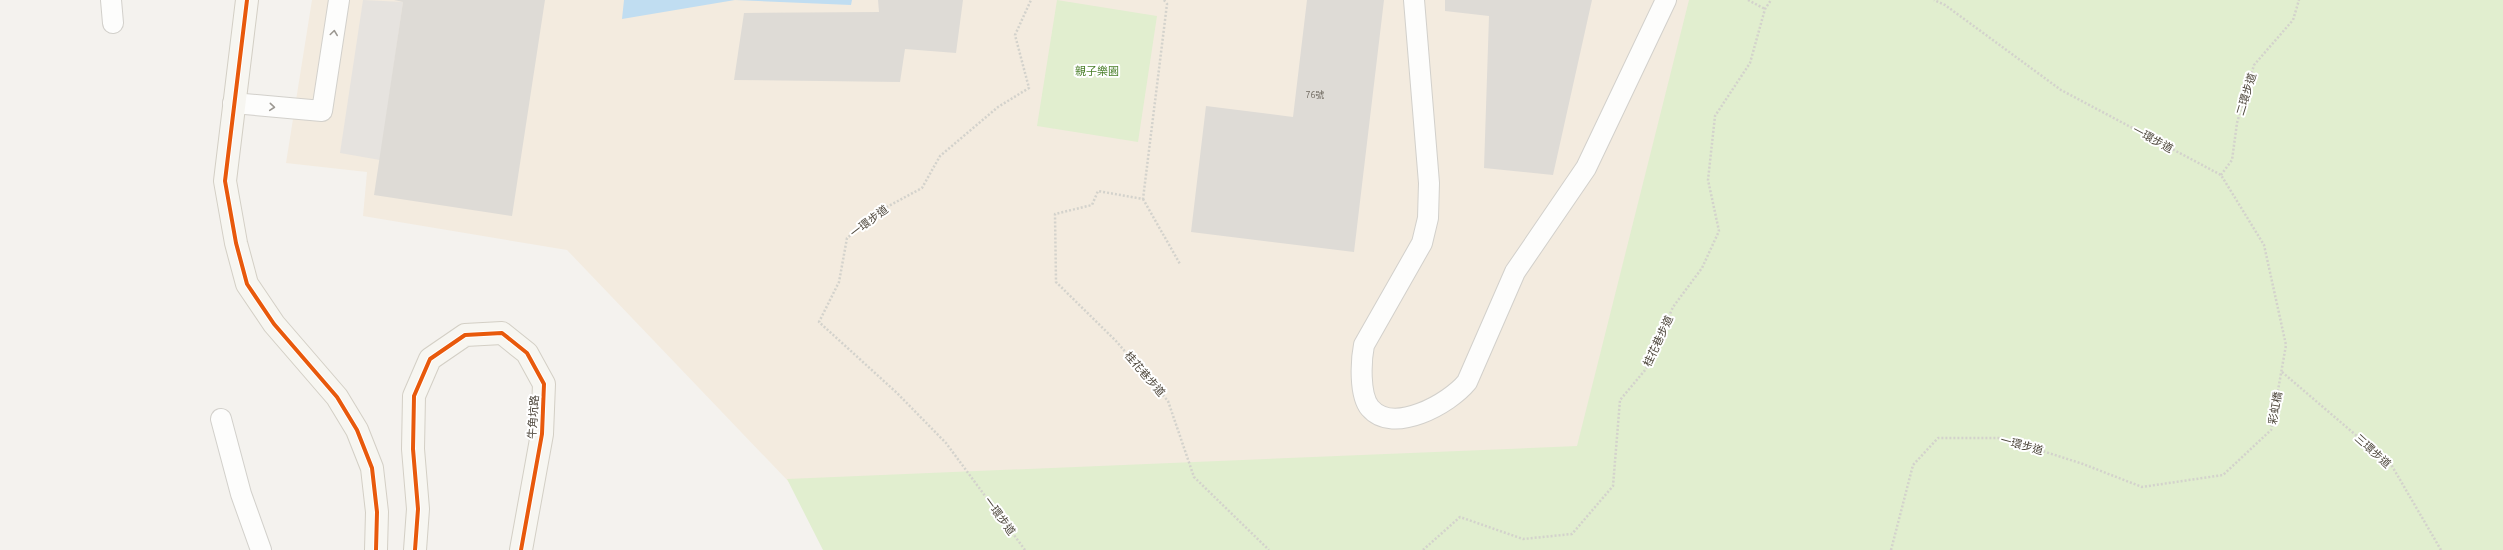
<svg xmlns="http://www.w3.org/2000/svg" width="2503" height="550" font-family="Ubuntu,'Noto Sans TC',sans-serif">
	<rect width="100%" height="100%" fill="#f4f2ee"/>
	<!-- commercial -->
	<path fill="#f3ebdf" d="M312,0H2503V550H854L567,250L363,216L367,172L286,163Z"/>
	<!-- green -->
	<g fill="#e1eecf">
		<path d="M1057,0L1157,16L1138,142L1037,126Z"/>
		<path d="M1689,0H2503V550H823L787,479L1577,446Z"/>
	</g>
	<!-- parking -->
	<path fill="#e6e3df" d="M363,0L403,2L380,160L340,153Z"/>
	<!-- water -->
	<path fill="#c0ddf1" d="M624,0H852L851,5L735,0L622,19Z"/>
	<!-- building -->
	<g fill="#dedbd6">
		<path d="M394,0H545L512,216L374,195L403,2Z"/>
		<path d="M878,0H963L956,53L905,49L900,82L734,80L744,13L879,12Z"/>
		<path d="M1307,0H1384L1354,252L1191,232L1206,106L1293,117Z"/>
		<path d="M1445,0H1592L1553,175L1484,168L1489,16L1445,11Z"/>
	</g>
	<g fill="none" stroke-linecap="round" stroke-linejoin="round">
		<!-- lane casing -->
		<g stroke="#d2d0cb" stroke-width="22">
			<g id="lane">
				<path d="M111,0L113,23"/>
				<path d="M1414,0L1429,183L1428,218L1422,243L1364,345C1361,360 1359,395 1370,408C1393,435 1449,404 1467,382L1515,272L1586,168L1666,0"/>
				<path d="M233,103L322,111L339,0"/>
				<path d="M221,419L241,494L261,550"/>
			</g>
		</g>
		<!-- secondary casing -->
		<g stroke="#d3cfc5" stroke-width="24">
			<g id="secondary">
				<path d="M247,0L225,181L236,243L247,284L274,324L337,397L357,430L372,468L377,512L376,550"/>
				<path d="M415,550L418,509L413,449L414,396L430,359L465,335L502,333L527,353L544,384L542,434L521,550"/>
			</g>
		</g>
		<!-- path -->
		<g stroke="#d3d2cc" stroke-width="2.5" stroke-dasharray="2 2" stroke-linecap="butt">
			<path d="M1164,0L1167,4L1143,199L1098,191L1092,205L1055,214L1056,282L1116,341L1168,401L1194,477L1269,550"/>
			<path d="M1748,0L1765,9"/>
			<path d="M2221,175L2232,160L2237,123L2254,65L2293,20L2299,0"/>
			<path d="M1143,199L1180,264"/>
			<path d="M2282,372L2392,466L2441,550"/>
			<path d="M1025,550L946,443L897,393L819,322L839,282L847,238L883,209L922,188L940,156L998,107L1029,88L1015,35L1031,0"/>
			<path d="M1423,550L1460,517L1523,539L1572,534L1613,486L1620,400L1646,369L1673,307L1702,268L1719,231L1708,180L1715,116L1750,63L1765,9L1771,0"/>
			<path d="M1891,550L1913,465L1938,438H2002L2083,464L2142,487L2223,475L2271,430L2286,345L2264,245L2221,175L2061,90L1945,5L1934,0"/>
		</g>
		<!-- lane -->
		<use href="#lane" stroke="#fdfdfc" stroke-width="20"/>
		<!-- secondary -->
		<use href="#secondary" stroke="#f7f6f1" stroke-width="22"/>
		<!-- cycleway casing -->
		<g stroke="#fff" stroke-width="6">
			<g id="cycleway">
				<path d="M247,0L225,181L236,243L247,284L274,324L337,397L357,430L372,468L377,512L376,550"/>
				<path d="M415,550L418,509L413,449L414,396L430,359L465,335L502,333L527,353L544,384L542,434L521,550"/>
			</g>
		</g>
		<!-- cycleway -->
		<use href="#cycleway" stroke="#e8590c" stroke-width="4"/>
	</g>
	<!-- one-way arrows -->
	<defs><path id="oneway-chevron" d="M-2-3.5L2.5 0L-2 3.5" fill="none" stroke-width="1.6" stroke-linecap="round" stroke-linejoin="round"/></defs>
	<g stroke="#9b9791">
		<use href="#oneway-chevron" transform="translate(334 33) rotate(-82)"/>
		<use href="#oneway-chevron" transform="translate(272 107) rotate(5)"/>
	</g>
	<g text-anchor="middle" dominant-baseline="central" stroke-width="4" stroke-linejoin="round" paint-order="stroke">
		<!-- number labels -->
		<g font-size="9" fill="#706a61">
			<text x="1315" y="95">76號</text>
		</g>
		<!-- park labels -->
		<g font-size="11" fill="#4a7f2a" stroke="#fff">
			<text x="1097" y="71">親子樂園</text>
		</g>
		<!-- street labels -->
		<g font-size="11" fill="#4b4439" stroke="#fff">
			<text transform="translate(2246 94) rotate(-73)">二環步道</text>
			<text transform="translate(2153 139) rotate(28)">一環步道</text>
			<text transform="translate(869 221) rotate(-37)">一環步道</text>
			<text transform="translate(1658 341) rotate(-65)">桂花巷步道</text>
			<text transform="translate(1145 374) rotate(49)">桂花巷步道</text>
			<text transform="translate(2275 408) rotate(-80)">彩虹橋</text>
			<text transform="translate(533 417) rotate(-86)">牛角坑路</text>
			<text transform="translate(2022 445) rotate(15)">一環步道</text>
			<text transform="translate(2373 451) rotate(42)">三環步道</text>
			<text transform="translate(1000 516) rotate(54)">一環步道</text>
		</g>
	</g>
</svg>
